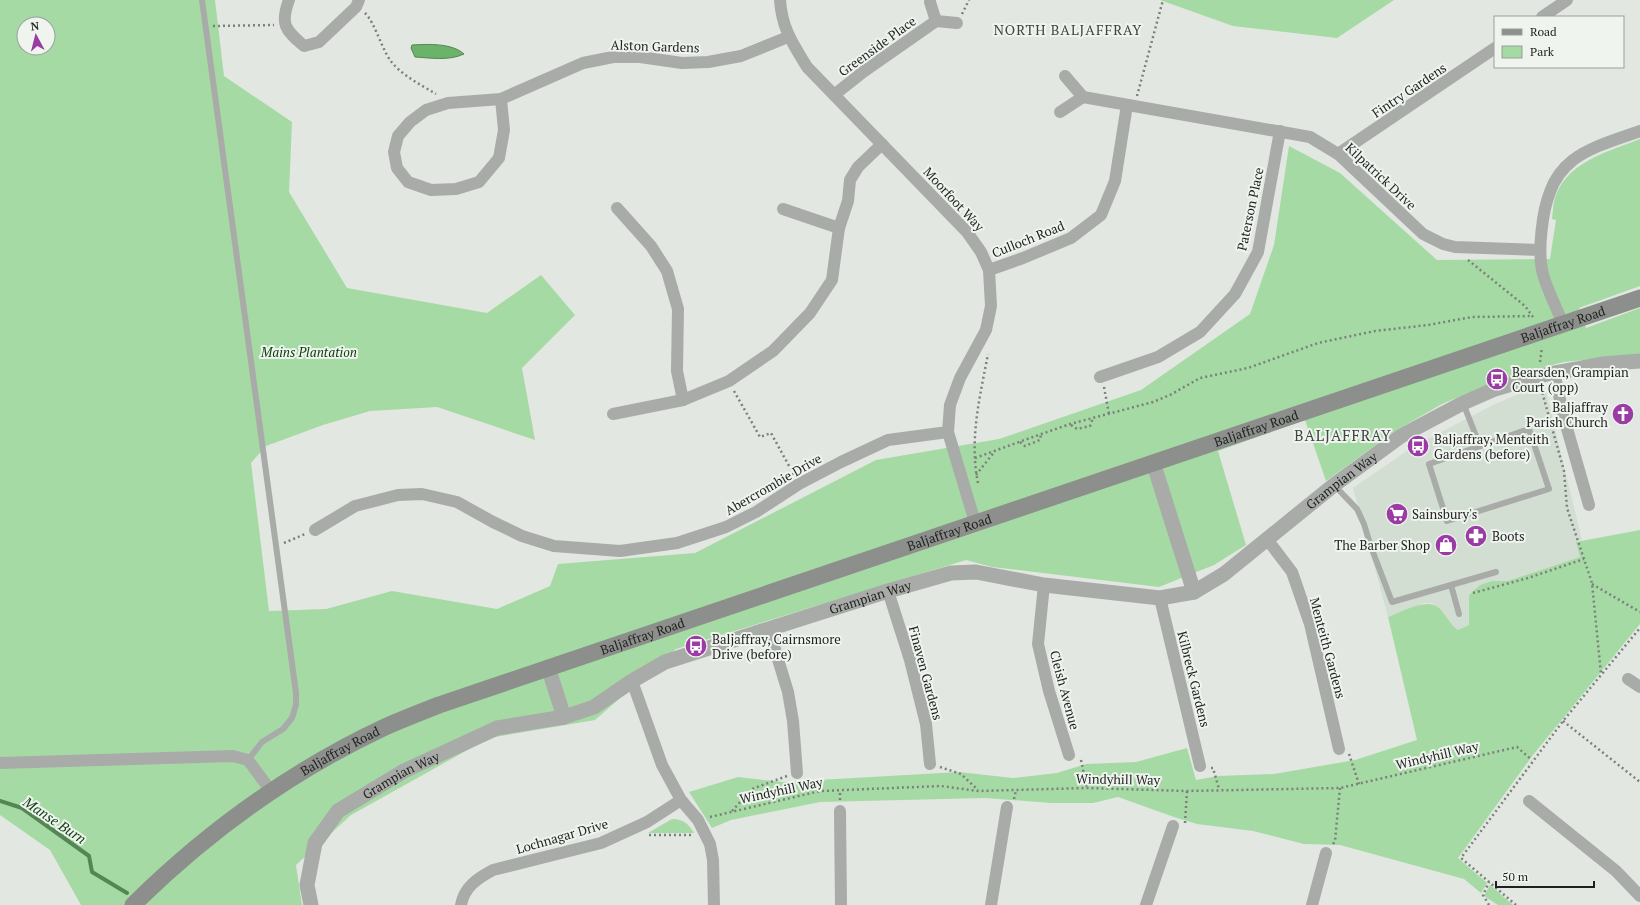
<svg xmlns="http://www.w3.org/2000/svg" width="1640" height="905" font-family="'PT Serif',serif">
	<rect width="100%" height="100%" fill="#e2e7e2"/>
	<!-- built -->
	<path fill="#d3ded3" d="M1544,383L1582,540L1576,542L1580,557L1506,581H1492L1469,595V625L1458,630L1432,603H1424L1388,617L1353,488L1414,446L1491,406Z"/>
	<!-- green -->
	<g fill="#a6daa4" fill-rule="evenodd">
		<path d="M0,0H215L224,76L292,122L289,192L347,288L487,313L541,275L575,315L522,368L535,440L437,407L370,411L323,425L266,446L251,463L269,611L326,609L392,591L497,609L550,586L558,564L695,553L876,460L999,439L1141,390L1250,314L1274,245L1289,146L1340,173L1437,260L1550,259L1556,220L1552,219C1553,212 1553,202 1556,195C1569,161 1610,151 1640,139V286L1579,308L1586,328L1640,308V354L1564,362L1544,367L1491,383L1442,404L1395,431L1326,481L1305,420L1218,451L1246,545L1214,565L1159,587L992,567L966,560L676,649L595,720L489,738L351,815L296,865L302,905H81L50,850L0,815ZM24,24H48V48H24Z"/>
		<path d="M1160,0H1394L1337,38L1233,26Z"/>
		<path d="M1640,530V624L1533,755L1458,858L1487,883L1481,893L1464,879L1340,845L1304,844L1253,831L1197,824L1174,817L1118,797L1093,803H1051L985,798L820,802L731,820L712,828L689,792L738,777L783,782L959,772L1013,778L1057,773L1086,764L1136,762L1187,748L1196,780L1218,776L1274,774L1355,760L1417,740L1388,617C1401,612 1429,596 1440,609C1447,616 1450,624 1458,630L1469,625V595L1480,585L1492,581H1507L1580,557L1576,542Z"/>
		<path d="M672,819C684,819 688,824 694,833H648Z"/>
		<path d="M1490,885L1513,905H1498L1484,896Z"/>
	</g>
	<!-- water -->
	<path fill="#6bb26a" stroke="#548654" d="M412,45C428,44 452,43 464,54C449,61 431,58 415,57L411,48Z"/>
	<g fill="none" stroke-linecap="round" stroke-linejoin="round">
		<!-- stream -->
		<path stroke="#548654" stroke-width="4" d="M0,801L22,808L89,856L92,872L127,893"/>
		<!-- path -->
		<g stroke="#7c807c" stroke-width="2.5" stroke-dasharray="2 3" stroke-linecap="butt">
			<path d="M365,13C375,23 381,47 390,60C401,75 421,85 436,94"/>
			<path d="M962,14L969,0"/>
			<path d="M213,26L274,25"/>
			<path d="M1137,96L1163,0"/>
			<path d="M1468,260L1525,306L1533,317"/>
			<path d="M1540,362L1542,347"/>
			<path d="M1104,387L1109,414"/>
			<path d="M1541,388L1564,471L1567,508L1592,583L1601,674"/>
			<path d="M734,391L760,437L771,433L794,475"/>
			<path d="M1071,425L1077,429L1090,426L1093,418"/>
			<path d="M1020,442L1025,446L1040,440L1041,434"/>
			<path d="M975,458L1030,438L1070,424L1153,402L1170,395L1200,378L1248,368L1318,343L1375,331L1428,325L1472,317L1533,316"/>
			<path d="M976,475L995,451"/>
			<path d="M978,483C969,440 980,396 988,354"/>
			<path d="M284,543L305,534"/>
			<path d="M1592,584L1640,612"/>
			<path d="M1473,593L1528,578L1584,559"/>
			<path d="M1563,721L1640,782"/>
			<path d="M1349,754L1359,784"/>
			<path d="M1081,760L1087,788"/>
			<path d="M940,767L961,774L978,790"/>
			<path d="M1211,768H1213L1219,789"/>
			<path d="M1014,799L1016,790"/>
			<path d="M840,800V790"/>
			<path d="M732,811L752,789L787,776"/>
			<path d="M710,817L820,791L941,786L978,791L1087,788L1187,791L1340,788L1517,747L1532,760"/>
			<path d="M1185,823L1187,791"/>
			<path d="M649,835H692"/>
			<path d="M1333,844L1335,841L1340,788"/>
			<path d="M1489,905L1483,895L1489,882"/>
			<path d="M1516,905L1461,858L1563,721L1640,628"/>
		</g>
		<!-- service -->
		<g stroke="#a9aba9" stroke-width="6">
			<path d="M202,0L296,693V705L292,718L283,729L262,742L248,760"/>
			<path d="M1463,403L1480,446"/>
			<path d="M1529,429L1549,489L1447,521L1429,464Z"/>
			<path d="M1334,485L1357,509L1364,524L1371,547L1392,602L1496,572"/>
			<path d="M1451,585L1459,614"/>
		</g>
		<!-- minor -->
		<g stroke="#a9aba9" stroke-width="12">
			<path d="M289,0C280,24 285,30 304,46L319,42L356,7L359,0"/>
			<path d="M780,0C782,29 793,44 807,67L967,232L981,252L989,270L991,306L986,330L960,378L950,405L948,432L975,522"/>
			<path d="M930,2L936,21"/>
			<path d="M1542,17L1567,0"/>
			<path d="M1065,76L1083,97L1310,137L1338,154L1423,234L1443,244L1455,247L1540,250"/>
			<path d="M834,95L863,72L936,21L957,23"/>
			<path d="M501,99L504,130L499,158L479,182L456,189L431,190L408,182L397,168L394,152L398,136L410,122L426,110L448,103Z"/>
			<path d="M501,99L583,63L613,57H640L682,63L708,62L741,56L788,37"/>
			<path d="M1060,112L1083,97"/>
			<path d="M1338,154L1495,48"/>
			<path d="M617,208L651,246L667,271L678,309L677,371L683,400"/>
			<path d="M783,209L839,228"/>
			<path d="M989,270L1023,258L1071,238L1101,215L1115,181L1127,105"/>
			<path d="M1563,324C1557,308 1545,286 1542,270C1538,250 1542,212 1550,192C1554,180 1563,168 1573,160C1592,146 1618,139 1640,131"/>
			<path d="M1554,372L1564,418L1589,505"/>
			<path d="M1100,377L1158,357L1200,332L1235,294L1258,252L1280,131"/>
			<path d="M613,414L683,400L729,381L773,351L810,313L832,280L839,228L848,201L850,180L858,167L882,144"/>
			<path d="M315,530L355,506L398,495L422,494L457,502L493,522L522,536L554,546L620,551L677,543L726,527L756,512L799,484L841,462L888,440L948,432"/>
			<path d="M1267,539L1292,572L1310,624L1339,749"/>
			<path d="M1044,585L1038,644L1049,691L1069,755"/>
			<path d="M888,591L910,660L926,724L930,764"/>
			<path d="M1160,598L1200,766"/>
			<path d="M769,630L788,692L793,721L797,773"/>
			<path d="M1628,679L1640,687"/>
			<path d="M632,681L662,765L681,800L698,820L710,844L713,860L714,905"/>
			<path d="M0,763L233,756L248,760L271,791"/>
			<path d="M1529,801L1616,871L1640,896"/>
			<path d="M840,811L841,905"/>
			<path d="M461,905C464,887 478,878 493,870L601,843L647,822L681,800"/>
			<path d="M991,905L1007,807"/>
			<path d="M1146,905L1173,826"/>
			<path d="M1312,905L1326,853"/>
		</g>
		<!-- tertiary -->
		<g stroke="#a9aba9" stroke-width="15">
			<path d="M1153,462L1194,592"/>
			<path d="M548,667L564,717"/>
			<path id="s1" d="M311,905L307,885L315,843L338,811L404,771L497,728L564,717L594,707L632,681L665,662L888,591L951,573L976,572L1044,585L1160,598L1194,592L1224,574L1334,485L1401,436L1463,403L1495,389L1538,376L1602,364L1640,361"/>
		</g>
		<!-- secondary -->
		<path stroke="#8c8f8b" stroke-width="17" id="s2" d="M133,905C207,832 291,771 385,727C403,719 421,712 439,705L1640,298"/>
	</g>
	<!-- icons -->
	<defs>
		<g id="bus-disc" transform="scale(1.15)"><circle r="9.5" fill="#9b3ca5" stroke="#eff4ef"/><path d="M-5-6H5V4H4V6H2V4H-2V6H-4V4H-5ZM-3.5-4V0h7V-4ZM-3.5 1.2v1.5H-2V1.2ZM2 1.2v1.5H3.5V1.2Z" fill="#fff"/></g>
		<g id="church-disc" transform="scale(1.15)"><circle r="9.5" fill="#9b3ca5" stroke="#eff4ef"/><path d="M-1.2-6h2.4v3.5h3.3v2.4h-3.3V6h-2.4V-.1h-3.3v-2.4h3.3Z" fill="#fff"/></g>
		<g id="supermarket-disc" transform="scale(1.15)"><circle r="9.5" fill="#9b3ca5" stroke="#eff4ef"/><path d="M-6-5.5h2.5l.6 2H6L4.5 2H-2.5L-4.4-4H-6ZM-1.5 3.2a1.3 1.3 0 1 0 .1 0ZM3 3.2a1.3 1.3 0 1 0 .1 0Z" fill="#fff"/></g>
		<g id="pharmacy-disc" transform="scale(1.15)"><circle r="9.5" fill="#9b3ca5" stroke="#eff4ef"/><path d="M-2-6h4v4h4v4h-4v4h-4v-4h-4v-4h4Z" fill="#fff"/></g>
		<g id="shop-disc" transform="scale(1.15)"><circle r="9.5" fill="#9b3ca5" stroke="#eff4ef"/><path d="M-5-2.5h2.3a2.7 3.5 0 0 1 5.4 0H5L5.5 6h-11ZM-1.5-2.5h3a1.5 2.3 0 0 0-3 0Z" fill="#fff"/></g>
	</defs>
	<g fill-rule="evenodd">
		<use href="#bus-disc" x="1497" y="379"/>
		<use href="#church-disc" x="1623" y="414"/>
		<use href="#bus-disc" x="1418" y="446"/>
		<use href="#supermarket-disc" x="1397" y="514"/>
		<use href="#pharmacy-disc" x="1476" y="536"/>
		<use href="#shop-disc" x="1446" y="545"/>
		<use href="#bus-disc" x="696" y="646"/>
	</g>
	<g text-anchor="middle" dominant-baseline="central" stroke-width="4" stroke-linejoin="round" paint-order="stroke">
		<!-- street labels -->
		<g font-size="13" fill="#1f211f" stroke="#eff4ef">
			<text transform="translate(655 46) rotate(2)">Alston Gardens</text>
			<text transform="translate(877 46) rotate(-36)">Greenside Place</text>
			<text transform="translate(1409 90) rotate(-34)">Fintry Gardens</text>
			<text transform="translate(1381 176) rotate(43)">Kilpatrick Drive</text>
			<text transform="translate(954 199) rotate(47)">Moorfoot Way</text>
			<text transform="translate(1250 209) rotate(-78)">Paterson Place</text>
			<text transform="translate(1028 239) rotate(-22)">Culloch Road</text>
			<text stroke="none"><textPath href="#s2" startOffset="1555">Baljaffray Road</textPath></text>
			<text stroke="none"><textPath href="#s2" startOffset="1231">Baljaffray Road</textPath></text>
			<text stroke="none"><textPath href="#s1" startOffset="1196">Grampian Way</textPath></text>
			<text transform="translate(773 484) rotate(-30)">Abercrombie Drive</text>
			<text stroke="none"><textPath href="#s2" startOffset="907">Baljaffray Road</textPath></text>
			<text stroke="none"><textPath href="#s1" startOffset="681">Grampian Way</textPath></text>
			<text stroke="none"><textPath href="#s2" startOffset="583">Baljaffray Road</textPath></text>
			<text transform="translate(1328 648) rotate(75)">Menteith Gardens</text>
			<text transform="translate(926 673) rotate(75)">Finaven Gardens</text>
			<text transform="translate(1194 679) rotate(76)">Kilbreck Gardens</text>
			<text transform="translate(1065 690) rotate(75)">Cleish Avenue</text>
			<text stroke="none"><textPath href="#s2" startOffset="259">Baljaffray Road</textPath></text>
			<text transform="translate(1437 755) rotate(-13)">Windyhill Way</text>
			<text stroke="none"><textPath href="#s1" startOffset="175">Grampian Way</textPath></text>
			<text transform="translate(1118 779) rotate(1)">Windyhill Way</text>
			<text transform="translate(781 790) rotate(-12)">Windyhill Way</text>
			<text transform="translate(562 836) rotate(-16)">Lochnagar Drive</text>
		</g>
		<!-- park labels -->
		<g font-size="13" font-style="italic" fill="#0e4010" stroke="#eff4ef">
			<text x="309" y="352">Mains Plantation</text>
		</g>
		<!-- poi labels -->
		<g font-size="13" fill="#1f211f" stroke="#eff4ef" text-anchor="start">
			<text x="1512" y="372">Bearsden, Grampian<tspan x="1512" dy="15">Court (opp)</tspan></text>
			<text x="1608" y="407" text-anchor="end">Baljaffray<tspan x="1608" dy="15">Parish Church</tspan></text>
			<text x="1434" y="439">Baljaffray, Menteith<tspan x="1434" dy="15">Gardens (before)</tspan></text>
			<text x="1412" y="514">Sainsbury's</text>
			<text x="1492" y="536">Boots</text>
			<text x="1430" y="545" text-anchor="end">The Barber Shop</text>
			<text x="712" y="639">Baljaffray, Cairnsmore<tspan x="712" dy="15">Drive (before)</tspan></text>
		</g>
		<!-- neighbourhood labels -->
		<g font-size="14" letter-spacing="1" fill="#414541" stroke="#eff4ef">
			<text x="1068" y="29">NORTH BALJAFFRAY</text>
		</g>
		<!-- water labels -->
		<g font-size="14" font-style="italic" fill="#0a3d0d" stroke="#eff4ef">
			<text transform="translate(55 820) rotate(34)">Manse Burn</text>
		</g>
		<!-- quarter labels -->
		<g font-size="15" letter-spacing="1" fill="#414541" stroke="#eff4ef">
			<text x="1343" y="435">BALJAFFRAY</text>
		</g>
	</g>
	<!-- legend -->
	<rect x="1494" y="16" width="130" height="52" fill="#eff4ef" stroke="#9ca09c"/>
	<rect x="1502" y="29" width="20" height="6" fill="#8c8f8b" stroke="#9ca09c"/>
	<text x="1530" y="36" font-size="12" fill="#1f211f">Road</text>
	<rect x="1502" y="46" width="20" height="12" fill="#a6daa4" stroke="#9ca09c"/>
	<text x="1530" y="56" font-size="12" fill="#1f211f">Park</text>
	<!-- north arrow -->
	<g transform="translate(36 36) rotate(353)"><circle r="19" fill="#eff4ef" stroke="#9ca09c"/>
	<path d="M0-3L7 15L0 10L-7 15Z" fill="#9b3ca5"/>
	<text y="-6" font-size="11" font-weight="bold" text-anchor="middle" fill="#1f211f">N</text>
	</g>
	<!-- scale -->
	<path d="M1496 881v6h98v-6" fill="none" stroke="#1f211f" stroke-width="2"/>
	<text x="1502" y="881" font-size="12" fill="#1f211f" stroke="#eff4ef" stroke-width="3" paint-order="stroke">50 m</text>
</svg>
